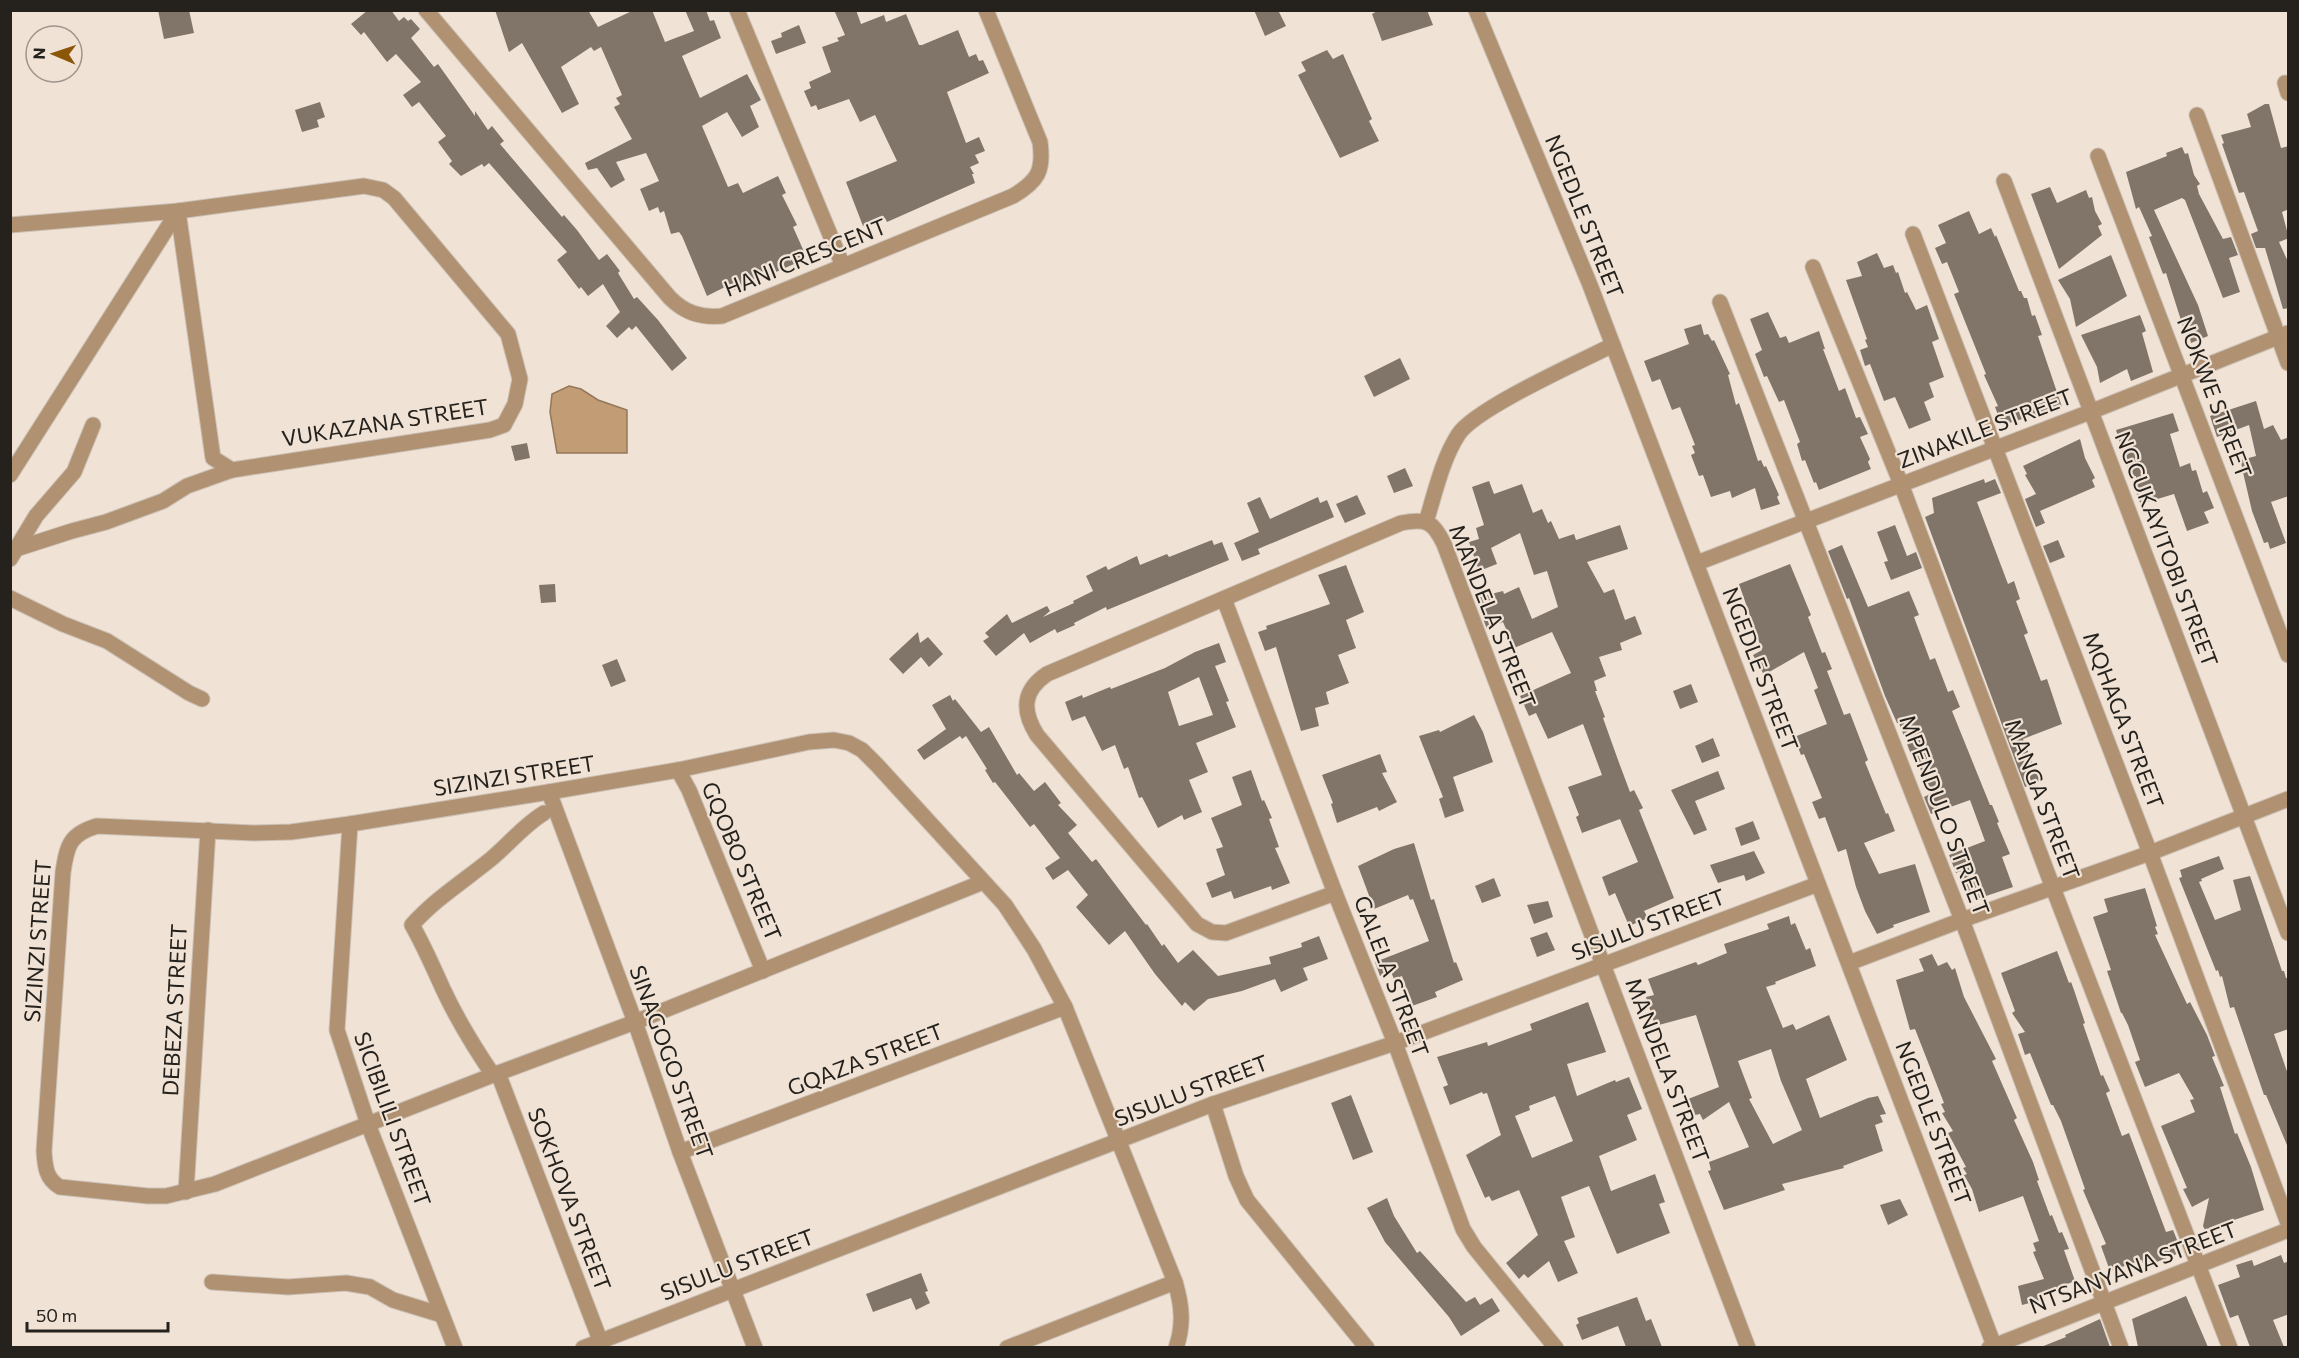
<svg xmlns="http://www.w3.org/2000/svg" width="2299" height="1358" font-family="Commissioner,sans-serif">
	<rect width="100%" height="100%" fill="#f0e3d6"/>
	<!-- water -->
	<path fill="#c29c75" stroke="#93775a" stroke-width="1.5" d="M569,386L581,389L598,400L627,410V453H557L550,412L552,394Z"/>
	<!-- building -->
	<g fill="#81756a" fill-rule="evenodd">
		<path d="M158,10H189L194,33L164,39Z"/>
		<path d="M368,10H391L399,21L404,17L408,21L411,19L420,29L411,38L434,67L438,64L475,116V111L488,130L492,126L504,141L500,144L562,217L564,215L577,230L599,260L607,254L620,271L618,273L634,299L637,297L658,320L687,358L672,371L636,326L632,330L629,327L617,338L606,326L620,312L603,284L588,296L581,287L579,289L557,260L567,252L489,163L484,167L482,164L461,176L449,164L452,161L438,142L446,136L419,102L412,107L403,95L421,82L396,54L387,62L364,32L361,35L351,24Z"/>
		<path d="M495,10H588L598,27L634,10H652L665,42L694,31L685,10H706L710,21L714,20L721,38L682,56L700,98L747,74L761,100L750,106L759,127L742,137L727,112L702,126L728,187L738,183L743,193L778,176L786,193L782,195L797,225L793,227L806,256L802,258L803,260L758,280L757,278L734,290L731,284L707,296L682,236L679,232L671,234L664,211L660,213L658,207L649,211L640,189L659,181L646,153L616,162L625,180L611,188L597,168L588,170L585,163L632,139L614,107L620,104L616,98L622,95L601,47L594,51L591,47L561,67L579,104L562,113L522,43L509,52Z"/>
		<path d="M834,10H856L861,24L884,15L886,22L906,14L919,45H922L958,30L969,57L976,54L979,61L983,60L989,73L947,92L966,143L979,137L985,151L975,155L979,163L970,167L974,174H972L975,183L887,222L885,218L863,226L846,182L897,161L875,115L860,122L849,99L818,110L816,105L811,107L804,91L811,88L809,82L831,72L822,47L839,41L837,38L845,35Z"/>
		<path d="M1254,10H1278L1286,26L1265,36Z"/>
		<path d="M1379,10H1427L1433,25L1382,41L1372,14Z"/>
		<path d="M799,25L806,43L776,54L771,41L782,37L781,33Z"/>
		<path d="M1327,50L1333,59L1343,54L1372,119L1369,121L1379,141L1340,158L1298,75L1306,71L1301,62Z"/>
		<path d="M320,102L325,117L317,120L319,127L302,132L295,110Z"/>
		<path d="M2265,104H2269L2281,148L2289,146V209L2282,212L2289,238L2279,242L2289,264V308L2283,309L2265,248H2256L2251,234L2258,231L2244,192L2239,193L2222,144L2224,143L2221,135L2251,127L2247,114Z"/>
		<path d="M2182,147L2185,154L2188,153L2194,175L2200,184L2197,186L2199,194L2223,239L2231,237L2238,255L2229,258L2240,292L2223,298L2185,200L2182,198L2154,210L2198,305L2208,336L2191,343L2189,334L2186,336L2166,273L2163,274L2149,237L2152,236L2139,207L2136,209L2126,172L2167,156L2166,153Z"/>
		<path d="M2050,187L2057,203L2086,190L2089,198L2092,197L2095,211L2102,224L2098,226L2102,235L2059,269L2031,194Z"/>
		<path d="M1969,211L1979,234L1991,228L1995,237L1996,235L2019,291H2021L2024,298H2027L2032,316L2035,315L2042,335L2038,336L2062,407L2002,425L1995,407L1998,406L1984,375L1986,374L1954,294L1959,292L1947,262L1942,264L1935,248L1946,243L1938,225Z"/>
		<path d="M1877,253L1884,268L1893,265L1896,273L1898,272L1905,293L1907,292L1916,310L1927,305L1939,339L1932,342L1944,377L1929,383L1934,397L1924,402L1931,420L1909,429L1895,397L1884,401L1870,364L1865,366L1860,350L1868,347L1865,340L1867,339L1846,280L1862,276L1857,262Z"/>
		<path d="M2111,255L2127,296L2076,327L2070,299L2058,280Z"/>
		<path d="M1768,312L1780,338L1786,336L1789,343L1819,331L1825,349H1823L1839,391L1845,388L1856,418L1860,417L1868,434L1860,437L1870,459L1868,462L1871,469L1819,490L1816,482L1814,483L1805,460L1802,461L1797,444L1800,442L1784,400L1779,402L1767,376L1764,377L1755,354L1762,350L1750,319Z"/>
		<path d="M2140,315L2146,331L2142,333L2153,372L2131,381L2127,369L2100,383L2097,367L2081,335Z"/>
		<path d="M1701,324L1704,335L1708,334L1712,341L1714,340L1730,374L1728,375L1736,405L1739,403L1758,461L1761,460L1764,467L1766,466L1779,495L1777,497L1780,504L1761,510L1755,488L1732,498L1730,491L1711,497L1703,475L1699,476L1691,455L1695,453L1692,446L1695,445L1680,407L1672,410L1660,379L1652,382L1644,361L1689,344L1684,329Z"/>
		<path d="M1400,358L1410,379L1374,397L1364,376Z"/>
		<path d="M2256,401L2264,429L2273,425L2281,440L2289,437V496L2271,502L2286,543L2270,549L2268,542L2264,543L2252,511L2242,468L2241,460L2256,456L2249,425L2217,437L2210,416Z"/>
		<path d="M2173,413L2179,431L2170,434L2180,467L2190,463L2192,471L2196,470L2203,493L2207,491L2214,508L2204,512L2209,523L2187,531L2174,494L2141,504L2137,497L2136,476L2131,478L2116,430Z"/>
		<path d="M2080,439L2085,458L2095,478L2092,480L2095,487L2040,511L2045,523L2036,527L2025,499L2036,494L2025,475L2027,474L2023,466Z"/>
		<path d="M527,443L530,458L515,461L511,446Z"/>
		<path d="M1405,468L1413,486L1394,493L1387,476Z"/>
		<path d="M1984,479L1985,483L1995,479L2001,493L1977,502L2008,584L2014,581L2020,599L2016,601L2028,633L2024,635L2041,681L2047,679L2062,724L2023,739L2040,781L2025,787L1925,517L1934,513L1932,498Z"/>
		<path d="M1489,481L1494,494L1522,484L1533,513L1542,509L1548,523L1551,521L1559,539L1574,534L1576,540L1620,525L1628,549L1587,562L1604,593L1614,589L1625,620L1635,616L1642,634L1620,643L1622,650L1599,657L1606,676L1594,681L1597,691H1595L1605,717L1603,718L1618,760L1630,792L1634,790L1643,808L1639,810L1674,898L1644,911L1648,918L1629,926L1615,893L1609,896L1602,877L1638,862L1620,819L1582,833L1576,817L1579,815L1568,787L1602,775L1583,724L1548,739L1536,713L1529,716L1520,696L1571,673L1552,632L1514,648L1503,622L1487,629L1475,598L1503,591L1504,594L1519,587L1532,619L1558,607L1547,571L1534,575L1520,533L1491,548L1497,564L1479,571L1469,542L1479,539L1476,528L1484,525L1472,487Z"/>
		<path d="M1357,495L1366,514L1345,523L1336,504Z"/>
		<path d="M1260,497L1270,519L1318,497L1320,503L1327,500L1334,517L1258,549L1260,554L1242,561L1234,543L1259,532L1247,503Z"/>
		<path d="M1895,525L1907,556L1916,552L1922,568L1891,580L1884,562L1888,561L1877,532Z"/>
		<path d="M1212,540L1214,545L1222,542L1229,560L1107,610L1106,607L1074,623L1075,625L1057,633L1055,629L1030,643L1024,633L996,656L983,641L989,637L985,633L1007,614L1012,623L1047,606L1050,611L1043,617L1074,603L1073,601L1093,591L1086,576L1106,566L1108,570L1137,556L1140,565L1167,554L1169,557Z"/>
		<path d="M2058,540L2065,557L2050,563L2043,546Z"/>
		<path d="M1842,545L1868,607L1909,591L1919,615L1914,617L1930,660L1935,658L1948,692L1953,690L1960,707L1952,711L1990,805H1992L1999,822L1997,823L2010,854L2002,857L2013,887L1977,899L1973,890L1965,893L1960,871L1956,873L1949,855L1985,841L1970,800L1931,814L1924,797L1930,794L1915,755L1912,757L1899,723H1897L1885,696L1849,598L1847,599L1828,551Z"/>
		<path d="M1790,564L1811,615L1808,617L1822,653L1825,652L1832,669L1827,671L1844,715L1850,713L1868,760L1865,762L1886,814L1888,813L1895,831L1864,843L1879,874L1915,864L1930,912L1893,925L1894,927L1877,934L1865,911L1856,887L1846,849L1838,852L1825,817L1819,819L1812,802L1822,798L1804,754L1801,755L1794,737L1827,724L1814,690L1818,688L1804,652L1764,675L1753,655L1762,650L1739,584Z"/>
		<path d="M1346,565L1364,612L1346,620L1356,648L1338,655L1349,683L1326,692L1329,704L1315,708L1319,726L1301,731L1276,647L1265,651L1258,632L1267,629L1266,626L1330,604L1318,575Z"/>
		<path d="M555,584L556,602L541,603L539,585Z"/>
		<path d="M918,632L920,643L928,637L943,654L929,667L921,657L903,674L889,659Z"/>
		<path d="M1219,643L1226,662L1215,666L1229,701L1226,702L1236,727L1196,743L1208,772L1189,780L1202,812L1184,820L1182,815L1158,828L1142,797L1139,798L1128,767L1124,769L1115,745L1102,751L1085,716L1072,721L1065,702L1082,695L1083,698L1110,687L1111,689L1165,668L1195,652ZM1199,677L1213,715L1179,726L1168,692Z"/>
		<path d="M617,659L626,681L611,687L602,665Z"/>
		<path d="M1691,684L1698,702L1680,709L1673,691Z"/>
		<path d="M950,695L953,701L955,699L981,732L989,727L1017,775L1019,773L1034,791L1045,782L1061,803L1058,805L1077,825L1068,833L1092,862L1096,859L1146,925L1147,924L1162,946L1164,944L1178,963L1193,950L1218,976L1271,964L1269,957L1302,947L1301,943L1319,936L1328,959L1303,968L1308,980L1281,992L1275,979L1242,991L1208,999L1194,1011L1185,1002L1182,1006L1155,974L1125,931L1109,945L1076,907L1088,895L1068,870L1053,880L1045,868L1060,858L1034,824L1030,827L995,782L993,783L985,770L987,769L966,736L962,739L960,736L924,760L917,750L946,729L932,705Z"/>
		<path d="M1474,715L1483,732L1493,762L1453,777L1464,811L1445,818L1439,799L1443,797L1419,736L1439,730L1440,732Z"/>
		<path d="M1713,738L1720,756L1702,763L1695,746Z"/>
		<path d="M1380,754L1387,772L1382,773L1397,802L1379,811L1377,807L1337,823L1331,804L1333,803L1322,775Z"/>
		<path d="M1251,770L1262,801L1264,800L1272,818L1269,819L1279,847L1275,848L1290,883L1272,890L1271,886L1234,899L1231,891L1212,898L1206,883L1225,875L1216,849L1223,847L1211,818L1242,805L1232,777Z"/>
		<path d="M1718,771L1725,789L1695,801L1707,830L1694,835L1671,790Z"/>
		<path d="M1753,821L1760,839L1741,846L1735,828Z"/>
		<path d="M1414,843L1431,900L1434,899L1454,963L1456,962L1463,980L1435,992L1437,997L1412,1006L1402,976L1394,979L1391,972L1380,976L1375,962L1429,941L1413,899L1410,900L1408,895L1374,909L1358,866L1394,849Z"/>
		<path d="M1754,851L1765,873L1746,881L1744,875L1718,883L1710,865Z"/>
		<path d="M2219,856L2224,869L2201,879L2202,881L2199,882L2215,920L2241,910L2233,880L2250,876L2282,971H2284L2286,978H2289V1029L2274,1034L2289,1077V1150L2266,1095H2264L2234,1007L2230,1008L2222,976L2220,977L2218,970L2216,971L2179,878L2182,877L2180,870Z"/>
		<path d="M1494,878L1501,896L1482,903L1475,886Z"/>
		<path d="M2145,888L2157,926L2155,927L2158,934L2155,935L2187,1004L2190,1002L2207,1035L2215,1056L2212,1057L2224,1086L2220,1087L2235,1134L2237,1133L2251,1167L2264,1210L2225,1223L2226,1227L2207,1234L2203,1226L2209,1198L2192,1207L2183,1189L2187,1188L2161,1126L2195,1112L2190,1100L2194,1099L2179,1073L2145,1087L2135,1062L2140,1060L2128,1025L2122,1013H2121L2107,971L2111,970L2093,917L2108,912L2104,899Z"/>
		<path d="M1548,901L1553,917L1534,924L1527,905Z"/>
		<path d="M1789,916L1791,925L1795,923L1806,950L1810,948L1816,966L1775,982L1776,984L1766,987L1783,1028L1793,1024L1796,1030L1829,1015L1847,1060L1806,1079L1820,1118L1868,1098L1878,1096L1886,1114L1880,1115L1883,1122L1875,1125L1883,1151L1843,1166L1844,1168L1782,1184L1785,1190L1724,1210L1708,1171L1711,1170L1709,1162L1749,1147L1729,1102L1703,1120L1700,1114L1695,1115L1688,1099L1719,1087L1696,1015L1655,1026L1646,997L1654,995L1648,979L1696,962L1698,965L1727,953L1724,944L1769,929L1767,924ZM1771,1049L1781,1081L1802,1130L1773,1144L1749,1099L1752,1098L1738,1061Z"/>
		<path d="M1547,932L1555,950L1537,957L1530,938Z"/>
		<path d="M2057,951L2069,983L2071,982L2074,990L2085,1023L2083,1024L2101,1076L2103,1075L2110,1091L2106,1093L2122,1136L2129,1133L2166,1232L2173,1230L2182,1252L2144,1267L2142,1260L2110,1271L2101,1246L2106,1244L2083,1190L2085,1189L2061,1121L2053,1105H2051L2030,1053L2025,1055L2018,1034L2025,1032L2012,1013L2015,1011L2001,973Z"/>
		<path d="M1932,954L1938,966L1947,962L1952,970L1955,968L1964,997L1996,1059L1992,1061L2017,1118L2014,1120L2033,1162L2039,1180L2037,1181L2050,1216L2052,1215L2059,1233L2062,1232L2069,1249L2064,1250L2075,1281L2039,1295L2041,1300L2022,1305L2018,1286L2044,1279L2033,1252L2036,1251L2033,1243L2039,1241L2023,1196L1979,1212L1972,1189L1964,1175L1967,1174L1963,1168L1966,1167L1948,1133L1953,1131L1942,1113L1945,1112L1941,1104L1944,1103L1915,1029L1910,1030L1896,980L1924,971L1919,959Z"/>
		<path d="M1588,1002L1606,1052L1567,1064L1577,1096L1615,1080L1616,1082L1629,1077L1642,1109L1627,1115L1637,1140L1599,1156L1611,1191L1655,1174L1665,1202L1659,1204L1670,1233L1617,1254L1589,1186L1561,1197L1575,1237L1564,1241L1578,1273L1558,1282L1549,1261L1528,1278L1524,1274L1519,1279L1506,1263L1538,1235L1519,1190L1492,1201L1489,1196L1485,1198L1466,1155L1501,1135L1487,1093L1483,1094L1482,1092L1450,1105L1443,1087L1448,1085L1437,1057L1487,1042L1488,1046L1532,1030L1530,1024ZM1555,1096L1573,1141L1532,1158L1515,1116L1530,1110L1529,1106Z"/>
		<path d="M1351,1095L1373,1152L1353,1160L1331,1103Z"/>
		<path d="M1387,1198L1394,1216L1417,1253L1420,1251L1466,1302L1475,1297L1480,1305L1492,1298L1500,1311L1461,1336L1449,1317L1385,1242L1367,1208Z"/>
		<path d="M1900,1199L1908,1215L1888,1225L1880,1205Z"/>
		<path d="M2281,1255L2284,1263L2289,1261V1314L2273,1320L2284,1347H2250L2238,1315L2230,1318L2218,1285L2240,1277L2236,1265L2252,1260L2254,1266Z"/>
		<path d="M921,1273L928,1291L925,1292L930,1303L916,1310L911,1298L873,1312L866,1294Z"/>
		<path d="M2186,1296L2208,1347H2138L2132,1319Z"/>
		<path d="M1637,1297L1646,1321L1651,1319L1662,1347H1626L1618,1326L1582,1340L1576,1325L1579,1323L1577,1318Z"/>
		<path d="M2100,1319L2110,1347H2041L2066,1337L2065,1335Z"/>
	</g>
	<g fill="none" stroke-linecap="round" stroke-linejoin="round">
		<!-- minor casing -->
		<g stroke="#cbc0b5" stroke-width="17">
			<g id="minor">
				<path d="M426,10L670,298C685,313 701,318 722,316L1013,196C1038,181 1044,171 1040,142L986,10"/>
				<path d="M737,10L843,266"/>
				<path d="M1476,10L1590,285L1995,1348"/>
				<path d="M2285,83L2288,93"/>
				<path d="M2197,115L2288,363"/>
				<path d="M2098,156L2288,655"/>
				<path d="M2004,181L2288,933"/>
				<path d="M10,225L178,211L364,186L383,190L394,198L508,334L520,379L515,404L504,425L490,430L232,470L213,458L178,211"/>
				<path d="M1913,234L2150,853L2288,1223"/>
				<path d="M1813,267L1901,484L2053,888L2230,1348"/>
				<path d="M1720,302L1962,920L2121,1348"/>
				<path d="M10,475L178,211"/>
				<path d="M1426,522C1435,493 1442,460 1458,435C1474,409 1581,361 1613,345"/>
				<path d="M16,549L72,531L106,522L163,501L187,486L232,470"/>
				<path d="M10,559L36,516L74,472L93,425"/>
				<path d="M1697,563L2090,412L2288,333"/>
				<path d="M10,598L63,624L107,641L189,693L202,699"/>
				<path d="M1224,599L1335,893L1395,1043L1463,1229L1474,1247L1556,1348"/>
				<path d="M678,770L689,790L763,971"/>
				<path d="M549,792L635,1022L680,1152L755,1348"/>
				<path d="M350,824L337,1030L368,1124L455,1348"/>
				<path d="M983,882L635,1022L493,1075L215,1184L166,1196H148L60,1187C46,1179 45,1167 44,1151L63,872C67,845 70,834 97,826L254,833L291,832L350,824L549,792L678,770L809,742L834,740L849,743L862,750L877,765L1005,905L1034,949L1065,1007L1175,1282C1182,1305 1184,1325 1176,1348"/>
				<path d="M1335,893L1226,933L1212,932L1197,924L1037,735C1022,711 1022,691 1047,674L1401,523C1426,518 1433,521 1444,544L1748,1348"/>
				<path d="M1849,963L1962,920L2150,853L2288,799"/>
				<path d="M498,1073L603,1348"/>
				<path d="M493,1075C474,1047 457,1019 443,989C433,967 424,946 412,925C435,899 464,881 491,859C509,844 524,825 544,813"/>
				<path d="M1213,1104L1236,1176L1247,1200L1367,1348"/>
				<path d="M680,1152L1065,1007"/>
				<path d="M186,1192L208,830"/>
				<path d="M212,1282L288,1287L346,1283L370,1287L393,1300L442,1315"/>
				<path d="M583,1348L1213,1104L1395,1043L1818,884"/>
				<path d="M1007,1348L1175,1282"/>
				<path d="M1989,1348L2288,1230"/>
			</g>
		</g>
		<!-- minor -->
		<use href="#minor" stroke="#b09171" stroke-width="15"/>
	</g>
	<g text-anchor="middle" dominant-baseline="central" stroke-width="4.5" stroke-linejoin="round" paint-order="stroke">
		<!-- street labels -->
		<g font-size="22" fill="#25211c" stroke="#f0e3d6">
			<text transform="translate(1585 216) rotate(68)">NGEDLE STREET</text>
			<text transform="translate(805 257) rotate(-22)">HANI CRESCENT</text>
			<text transform="translate(2215 397) rotate(69)">NOKWE STREET</text>
			<text transform="translate(385 422) rotate(-9)">VUKAZANA STREET</text>
			<text transform="translate(1985 428) rotate(-21)">ZINAKILE STREET</text>
			<text transform="translate(2167 549) rotate(69)">NGCUKAYITOBI STREET</text>
			<text transform="translate(1493 616) rotate(68)">MANDELA STREET</text>
			<text transform="translate(1761 669) rotate(69)">NGEDLE STREET</text>
			<text transform="translate(2124 720) rotate(69)">MQHAGA STREET</text>
			<text transform="translate(514 775) rotate(-9)">SIZINZI STREET</text>
			<text transform="translate(2043 799) rotate(69)">MANGA STREET</text>
			<text transform="translate(1945 815) rotate(69)">MPENDULO STREET</text>
			<text transform="translate(742 861) rotate(67)">GQOBO STREET</text>
			<text transform="translate(1648 924) rotate(-21)">SISULU STREET</text>
			<text transform="translate(37 941) rotate(-86)">SIZINZI STREET</text>
			<text transform="translate(1392 976) rotate(69)">GALELA STREET</text>
			<text transform="translate(174 1010) rotate(-87)">DEBEZA STREET</text>
			<text transform="translate(865 1059) rotate(-21)">GQAZA STREET</text>
			<text transform="translate(672 1062) rotate(70)">SINAGOGO STREET</text>
			<text transform="translate(1668 1070) rotate(69)">MANDELA STREET</text>
			<text transform="translate(1191 1090) rotate(-21)">SISULU STREET</text>
			<text transform="translate(393 1119) rotate(70)">SICIBILILI STREET</text>
			<text transform="translate(1934 1123) rotate(69)">NGEDLE STREET</text>
			<text transform="translate(570 1199) rotate(69)">SOKHOVA STREET</text>
			<text transform="translate(737 1264) rotate(-21)">SISULU STREET</text>
			<text transform="translate(2133 1267) rotate(-21)">NTSANYANA STREET</text>
		</g>
	</g>
	<!-- border -->
	<rect width="2299" height="1358" fill="none" stroke="#25211c" stroke-width="24"/>
	<!-- north arrow -->
	<g transform="translate(54 54) rotate(272)"><circle r="28" fill="#f0e3d6" stroke="#9f958c" stroke-width="1.5"/>
	<path d="M0-4.5L10 22L0 15L-10 22Z" fill="#8c5608"/>
	<text y="-9" font-size="16" font-weight="bold" text-anchor="middle" fill="#25211c">N</text>
	</g>
	<!-- scale -->
	<path d="M27 1322v9h141v-9" fill="none" stroke="#25211c" stroke-width="3"/>
	<text x="36" y="1322" font-size="18" fill="#25211c" stroke="#f0e3d6" stroke-width="4.5" paint-order="stroke">50 m</text>
</svg>
